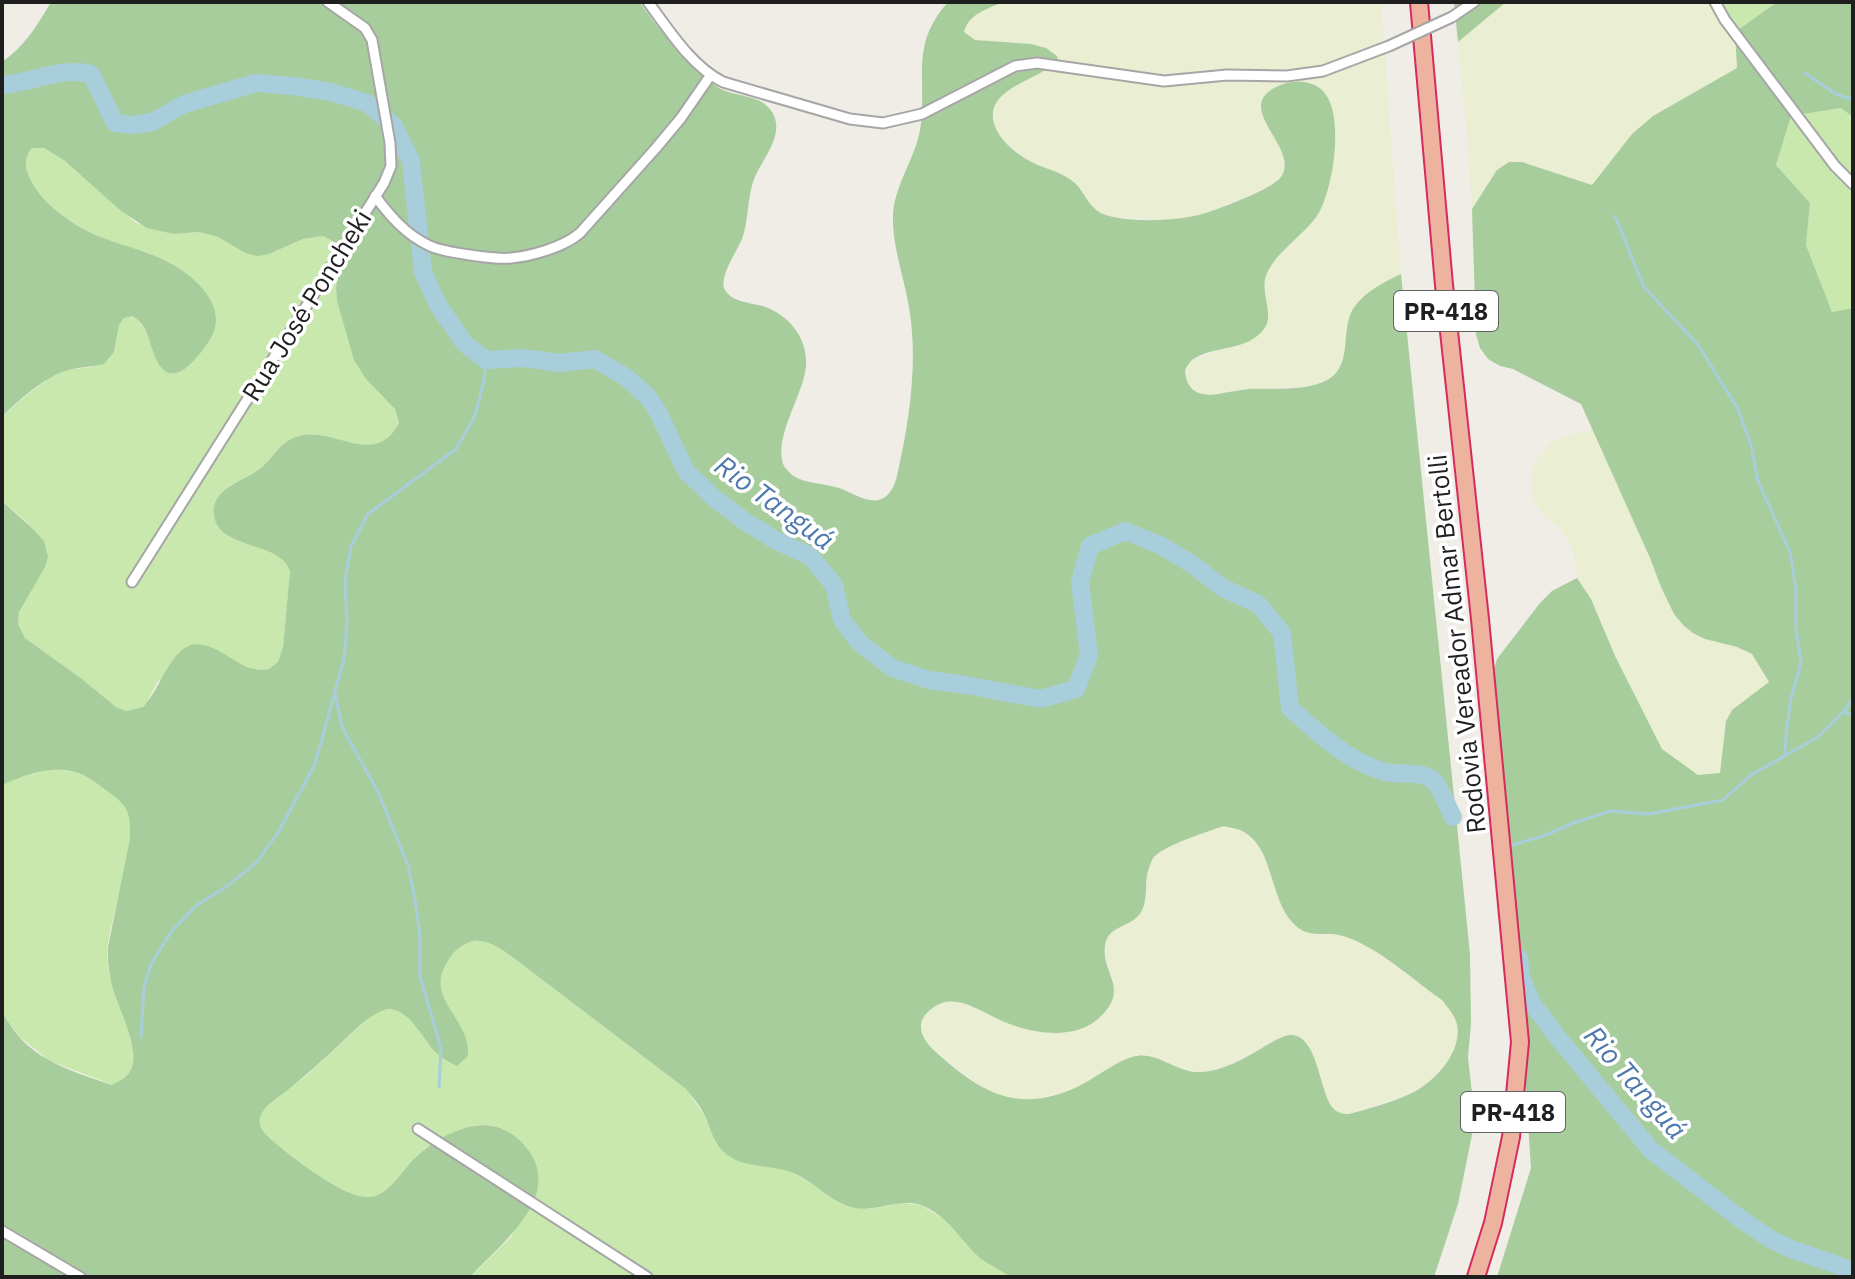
<svg xmlns="http://www.w3.org/2000/svg" width="1855" height="1279" font-family="'IBM Plex Sans',sans-serif">
	<rect width="100%" height="100%" fill="#efede6"/>
	<!-- farmland -->
	<g fill="#eaeed2">
		<path d="M1003,2H1381L1401,274L1383,283L1350,315L1345,351L1338,370L1329,379L1311,386L1246,389L1212,395L1194,391L1186,381L1185,370L1192,360L1253,339L1265,328L1268,317L1264,290L1266,276L1273,263L1316,218L1323,205L1331,172L1336,137L1335,121L1331,103L1326,93L1318,86L1296,81L1276,140L1283,154L1284,168L1281,177L1269,187L1201,215L1174,220L1116,217L1101,213L1093,208L1076,184L1025,158L1003,139L994,126L993,109L1001,96L1014,86L1050,69L1015,42L975,40L964,32L965,26L975,15Z"/>
		<path d="M1506,2H1716L1735,32L1737,68L1653,116L1632,134L1592,185L1521,162H1509L1497,170L1472,209L1467,134L1458,42Z"/>
		<path d="M1593,430L1650,558L1661,587L1705,639L1737,647L1752,654L1769,683L1732,710L1726,721L1720,773L1698,775L1662,750L1615,656L1591,599L1577,578L1573,550L1569,540L1559,527L1546,517L1536,505L1532,496L1531,476L1535,462L1550,444L1563,437Z"/>
		<path d="M1224,826L1241,830L1254,840L1267,862L1284,912L1293,923L1315,935H1341L1372,949L1442,1000L1451,1011L1457,1023V1040L1453,1052L1430,1081L1407,1095L1349,1114H1341L1333,1109L1323,1088L1309,1045L1300,1037L1290,1035L1273,1041L1229,1065L1210,1071L1197,1073L1182,1071L1151,1056L1113,1066L1080,1086L1066,1091L1035,1099L1015,1100L996,1095L983,1088L928,1045L920,1032L921,1022L927,1012L939,1003L948,1001L962,1003L978,1009L1113,980L1105,954V942L1111,931L1135,919L1146,901L1147,873L1154,856L1164,849L1210,830Z"/>
	</g>
	<!-- grass -->
	<g fill="#c8e8ad">
		<path d="M1716,2H1777L1735,32Z"/>
		<path d="M1841,108L1853,117V308L1832,312L1806,245L1810,203L1776,165L1791,116Z"/>
		<path d="M32,148H44L65,161L136,223L174,234L199,232L218,237L245,253L269,254L303,239L323,236L336,243L342,259L336,287L337,301L346,329L395,409L399,423C374,469 336,426 299,436C279,442 277,454 262,467C247,480 209,489 214,516C221,552 280,539 290,571L283,647L278,662L269,669L254,670L239,663L158,681L147,702L143,707L126,711L116,707L82,679L25,638L18,624L19,612L48,557C41,531 22,518 2,501V417L24,397L51,377L66,370L92,367L114,352L119,325L124,318L133,316C147,326 150,341 155,357L206,293C194,282 182,270 167,262C153,254 136,251 121,245C87,233 44,211 29,176C24,166 24,156 32,148Z"/>
		<path d="M47,770C77,770 80,771 104,788C111,794 122,799 127,808C143,836 106,923 107,958C108,986 139,1043 133,1064C130,1075 122,1080 113,1085L50,1061L20,1037L2,1013V785L16,778Z"/>
		<path d="M481,940L494,944L515,959L686,1089L704,1115L716,1144L792,1172L846,1205L856,1208L870,1209L902,1203L921,1205L942,1218L980,1257L1011,1277H470L512,1236L527,1148C520,1141 512,1133 503,1129C472,1115 432,1140 411,1162C400,1175 388,1195 370,1197C344,1199 290,1156 271,1139C263,1132 256,1124 261,1113C269,1098 295,1085 308,1074C325,1059 341,1043 358,1028C366,1021 377,1009 388,1009C410,1009 423,1040 436,1053C443,1059 449,1062 457,1065L468,1056C466,1046 465,1035 460,1026C453,1013 443,1001 440,987C438,970 452,947 469,941C470,941 480,940 481,940Z"/>
	</g>
	<!-- forest -->
	<g fill="#a8cd9c" fill-rule="evenodd">
		<path d="M51,2H639C659,28 678,54 703,75C709,80 716,87 723,90C738,97 762,95 772,112C786,134 762,159 754,179C747,198 749,220 742,239C737,251 718,278 725,290C732,302 751,303 763,306C789,315 808,338 806,366C804,394 772,439 784,466C784,467 791,474 792,475C805,484 824,483 839,488C851,492 866,503 879,500C892,496 896,482 898,471C910,418 918,360 909,307C904,277 892,246 893,216C894,183 918,156 921,123C926,74 911,44 948,2H1003C988,9 968,14 964,32L975,40L1031,44L1046,48L1057,56L1058,61C1042,77 996,87 993,112C991,132 1010,149 1026,159C1042,169 1060,170 1075,183C1085,193 1089,208 1103,214C1126,223 1175,221 1199,215C1214,211 1273,189 1281,177C1301,148 1232,109 1276,87C1290,80 1310,79 1322,90C1346,112 1333,192 1317,216C1303,236 1273,254 1266,276C1260,293 1275,315 1264,329C1247,352 1213,345 1192,360C1189,363 1187,366 1185,370C1186,390 1198,397 1218,394C1229,392 1239,390 1249,389C1272,388 1308,392 1329,379C1354,363 1339,327 1355,306C1366,291 1384,282 1401,274L1470,954L1471,1024L1468,1057L1475,1120L1458,1204L1434,1277H1011C1001,1271 990,1265 980,1258C961,1241 946,1214 921,1205C899,1198 877,1212 855,1208C831,1203 814,1181 791,1172C770,1164 740,1169 723,1151C712,1141 710,1126 704,1114C699,1104 692,1097 686,1089L515,959C497,946 479,932 459,948C452,953 448,960 444,968C430,996 462,1017 467,1043C468,1048 468,1052 468,1056L457,1066C449,1062 443,1059 436,1053C423,1040 410,1009 388,1009C386,1009 379,1012 377,1013C363,1021 351,1034 340,1044C322,1061 304,1077 285,1092C276,1099 263,1106 260,1118C257,1130 271,1139 279,1146C297,1161 345,1198 368,1197C388,1197 401,1172 414,1159C445,1130 492,1107 525,1146C567,1195 500,1244 470,1277H2V1013C8,1021 14,1031 21,1039C45,1064 80,1074 112,1085C122,1080 131,1075 133,1063C137,1044 117,1004 112,985C109,972 107,960 108,947L130,839C131,809 127,805 103,788C94,781 86,775 75,772C52,765 23,775 2,785V501L33,529L44,541L48,557L45,567L19,612L18,624L25,638L82,679L116,707L126,711L143,707C159,690 164,666 182,650C203,632 230,661 250,668C256,670 262,670 269,669L278,662L283,647L290,571C280,540 220,551 214,516C209,488 246,481 262,467C277,454 279,442 299,436C336,426 374,469 399,423L395,409L366,379L354,360L337,301L336,287L342,259L336,243L323,236L303,239L269,254L257,256L245,253L218,237L199,232L174,234L147,228L121,211L65,161L44,148H32C25,156 24,166 29,176C38,198 60,215 80,227C107,243 138,247 166,261C192,274 228,304 212,336C206,347 190,368 179,372C156,381 152,342 145,329C142,323 138,320 133,316L124,318L119,325L114,352L104,364C91,367 77,367 65,371C44,378 17,401 2,417V62C25,46 37,26 51,2ZM1224,826C1230,828 1237,828 1242,831C1274,847 1269,897 1292,922C1309,941 1324,930 1343,936C1377,946 1413,980 1442,1000C1447,1007 1453,1013 1456,1021C1465,1048 1437,1080 1414,1092C1394,1102 1371,1108 1349,1114C1343,1114 1337,1113 1333,1108C1319,1092 1318,1032 1289,1035C1280,1037 1270,1043 1262,1048C1243,1059 1223,1071 1201,1072C1177,1074 1156,1049 1132,1057C1113,1063 1097,1077 1079,1086C1020,1114 984,1095 938,1054C924,1042 912,1025 930,1010C954,988 983,1014 1007,1023C1036,1034 1075,1040 1099,1018C1131,988 1101,974 1105,946C1107,926 1128,928 1139,915C1148,904 1145,888 1147,875C1148,870 1151,862 1153,858C1162,846 1209,831 1224,826Z"/>
		<path d="M1454,2H1506L1458,42Z"/>
		<path d="M1777,2H1853V117L1841,108L1791,116L1776,165L1810,203L1806,245L1832,312L1853,308V1277H1497L1531,1168L1506,793L1493,672L1497,659L1540,603L1552,591L1577,578L1591,599L1615,656L1662,749L1698,775L1720,773L1726,721L1732,710L1769,682L1752,654L1737,647L1705,639L1693,633L1684,626L1674,614L1661,587L1650,558L1581,404L1513,369L1500,366L1488,359L1480,348L1476,334L1472,209L1497,170L1509,162H1522L1592,185L1632,134L1653,116L1737,68L1735,32Z"/>
	</g>
	<g fill="none" stroke-linecap="round" stroke-linejoin="round">
		<!-- stream -->
		<g stroke="#a8cedc" stroke-width="3">
			<path d="M1805,73L1836,94L1853,100"/>
			<path d="M1615,216L1644,287L1698,345L1738,409L1751,445L1758,481L1790,552L1796,588V628L1801,663L1791,698L1786,734L1785,756"/>
			<path d="M335,694L342,727L378,792L408,865L415,900L420,936V976L441,1048L439,1087"/>
			<path d="M1844,711L1853,716"/>
			<path d="M1512,845L1543,836L1576,822L1611,811L1649,814L1723,800L1751,775L1818,737L1844,711L1853,698"/>
			<path d="M141,1037L144,987L151,964L171,932L196,906L227,886L257,862L279,831L315,764L344,659L347,622L345,582L351,546L368,514L456,449L475,416L484,380L486,360"/>
		</g>
		<!-- river -->
		<g stroke="#a8cedc" stroke-width="18">
			<path d="M2,85C30,83 64,66 91,74L115,123L133,125L152,122L184,104L256,83L293,86L331,92L367,103L394,126L411,161L423,272L438,305L464,343L486,360L523,358L559,363L595,359L627,378L648,397L657,410L686,471L713,497L743,520L775,540L810,556L834,585L842,620L860,643L892,668L929,680L966,685L1040,699L1076,689L1089,655L1080,582L1090,546L1125,531L1160,545L1193,565L1223,588L1258,604L1282,633L1290,708C1317,732 1346,760 1382,771C1399,777 1423,768 1436,783C1440,788 1449,809 1453,817"/>
			<path d="M1519,958L1521,977L1532,1003L1555,1034L1651,1150L1742,1220L1772,1240L1791,1249L1843,1267L1853,1276"/>
		</g>
		<!-- minor casing -->
		<g stroke="#a6a6a6" stroke-width="13">
			<g id="minor">
				<path d="M648,2C669,30 691,66 723,82L850,119L883,123L922,114L1015,66L1037,63L1164,81L1227,75L1287,76L1323,71L1389,46"/>
				<path d="M1715,2L1725,20L1835,166L1853,184"/>
				<path d="M1452,17L1474,2"/>
				<path d="M375,196C390,216 406,235 430,246C443,252 496,260 511,258C532,256 564,247 580,233L656,148L681,118L710,76"/>
				<path d="M132,582L384,183L391,166L390,143L372,40L365,28L328,2"/>
				<path d="M418,1129L647,1277"/>
				<path d="M2,1231L80,1277"/>
			</g>
		</g>
		<!-- trunk casing -->
		<g stroke="#d52b5f" stroke-width="20">
			<path id="trunk" d="M1419,2L1444,285L1480,619L1520,1042L1511,1137L1493,1223L1476,1277"/>
		</g>
		<!-- minor -->
		<use href="#minor" stroke="#fff" stroke-width="9"/>
		<!-- trunk -->
		<use href="#trunk" stroke="#eeb39e" stroke-width="16"/>
		<!-- minor-bridge casing -->
		<g stroke="#a6a6a6" stroke-width="13" stroke-linecap="butt">
			<path id="minor-bridge" d="M1389,46L1452,17"/>
		</g>
		<!-- minor-bridge -->
		<use href="#minor-bridge" stroke="#fff" stroke-width="9"/>
	</g>
	<g text-anchor="middle" dominant-baseline="central" stroke-width="7" stroke-linejoin="round" paint-order="stroke">
		<!-- shield labels -->
		<g fill="#fff" stroke="#626262" stroke-width="2">
			<rect x="1394" y="291" width="104" height="40" rx="6"/>
			<rect x="1461" y="1092" width="104" height="40" rx="6"/>
		</g>
		<g font-size="24" font-weight="bold" fill="#1f1f1f">
			<text x="1446" y="311">PR-418</text>
			<text x="1513" y="1112">PR-418</text>
		</g>
		<!-- street labels -->
		<g font-size="26" fill="#1f1f1f" stroke="#fff">
			<text transform="translate(306 305) rotate(-58)">Rua José Poncheki</text>
			<text transform="translate(1456 644) rotate(-96)">Rodovia Vereador Admar Bertolli</text>
		</g>
		<!-- water labels -->
		<g font-size="28" font-style="italic" fill="#4e79ac" stroke="#fff">
			<text transform="translate(775 502) rotate(36)">Rio Tanguá</text>
			<text transform="translate(1636 1082) rotate(49)">Rio Tanguá</text>
		</g>
	</g>
	<!-- border -->
	<rect width="1855" height="1279" fill="none" stroke="#1f1f1f" stroke-width="8"/>
</svg>
